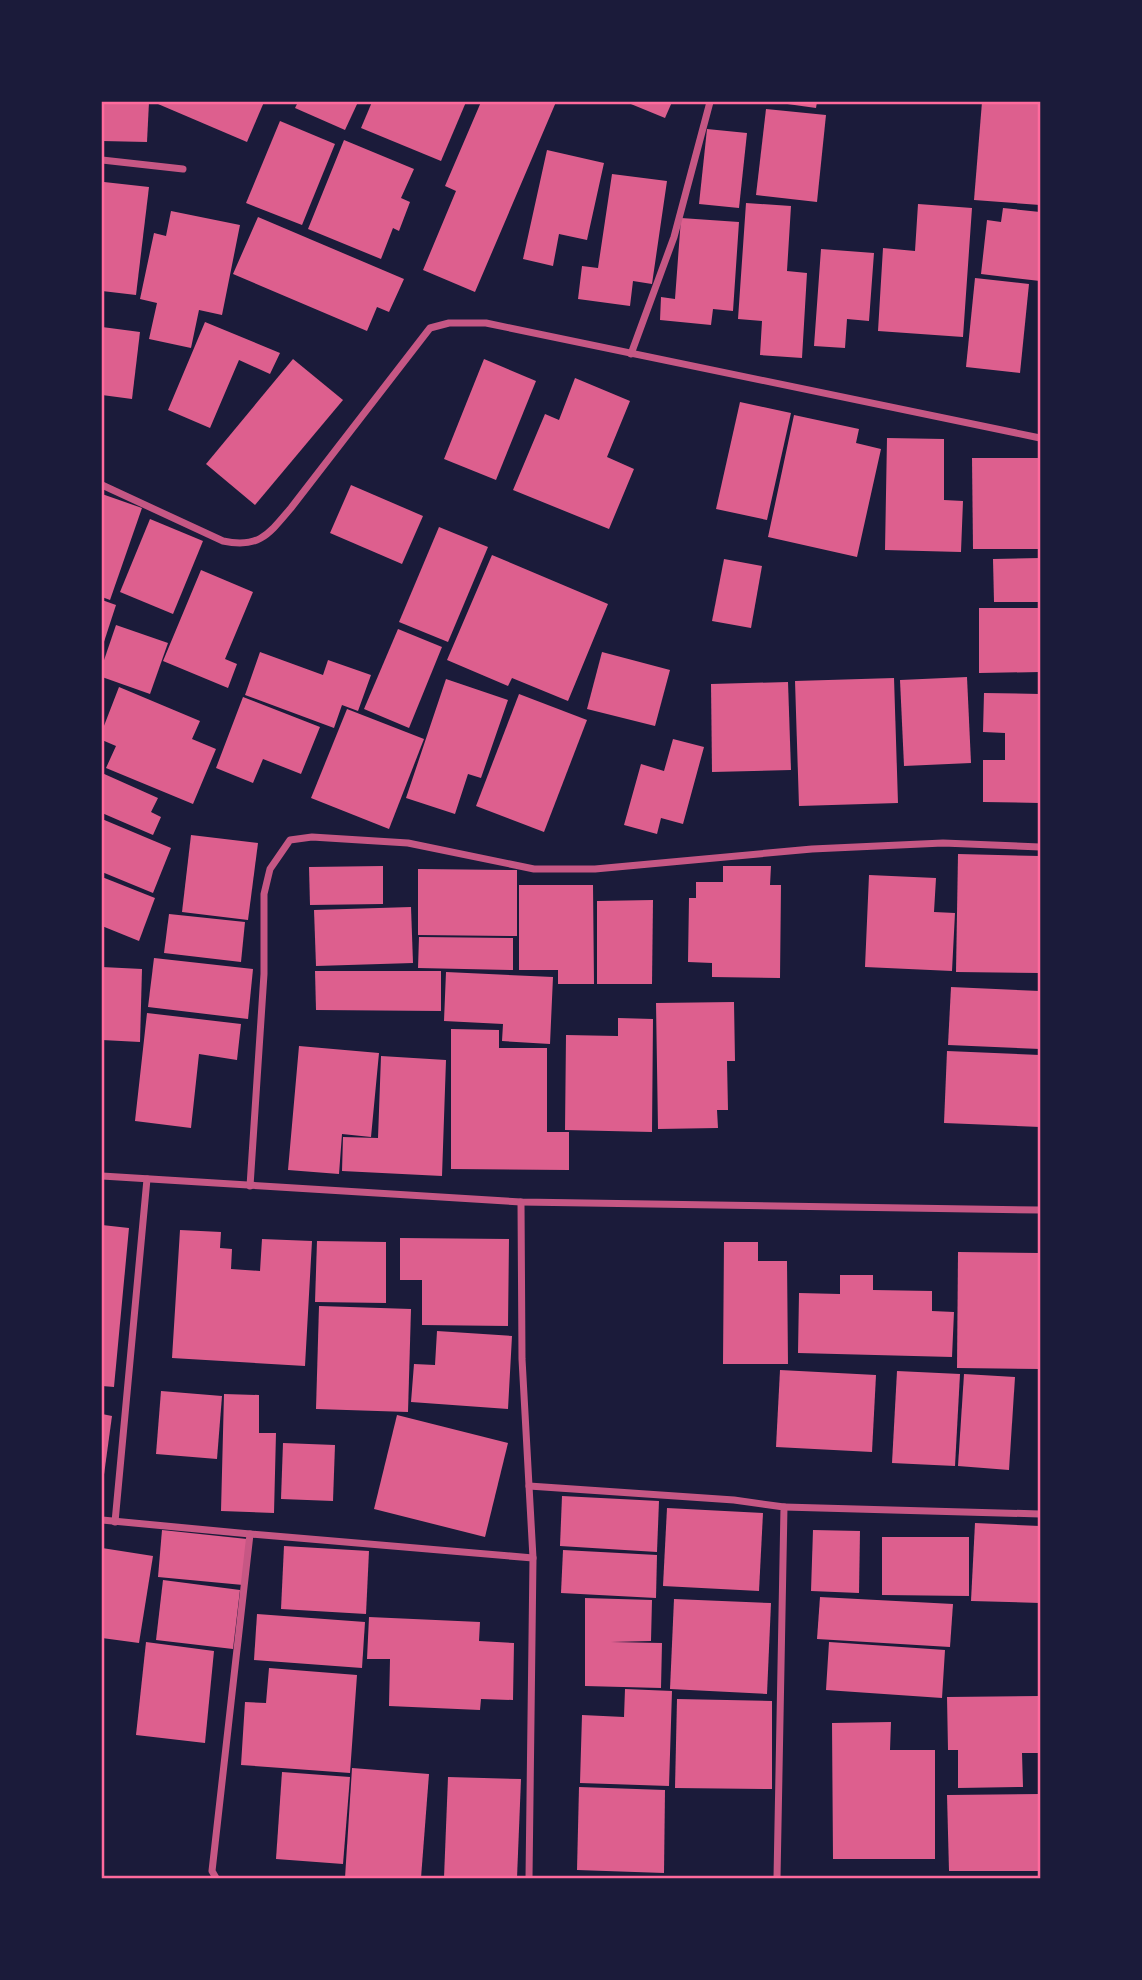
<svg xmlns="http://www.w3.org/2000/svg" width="1142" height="1980" font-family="Roboto,sans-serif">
	<rect width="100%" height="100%" fill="#1b1b3a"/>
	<!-- building -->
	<g fill="#dd5f8e">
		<path d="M102,102H149L147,142L102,141Z"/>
		<path d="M159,102H264L247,142L158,104Z"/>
		<path d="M298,102H358L345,130L295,108Z"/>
		<path d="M372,102H466L441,161L361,128Z"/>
		<path d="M481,102H556L475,292L423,270L456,191L445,186Z"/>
		<path d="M626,102H672L665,118Z"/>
		<path d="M773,102H817L816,108Z"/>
		<path d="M982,102H1040V205L974,200Z"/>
		<path d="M766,109L826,115L817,202L756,195Z"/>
		<path d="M280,121L335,144L302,225L246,203Z"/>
		<path d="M707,129L747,133L739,208L699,204Z"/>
		<path d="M344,140L414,169L401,198L410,202L399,231L393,228L381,259L308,229Z"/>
		<path d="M547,150L604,163L587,240L559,234L553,266L523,259Z"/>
		<path d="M612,174L667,181L652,284L633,281L630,306L578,299L582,266L598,268Z"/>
		<path d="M104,182L149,187L136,295L102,291Z"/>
		<path d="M746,203L791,206L787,271L807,273L802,358L760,355L762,321L738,319Z"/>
		<path d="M918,204L972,208L963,337L878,331L883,248L915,251Z"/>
		<path d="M1003,208L1040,212V281L981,274L987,220L1001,222Z"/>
		<path d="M171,211L240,225L222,315L199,310L191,348L149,339L157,303L140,299L154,233L166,236Z"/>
		<path d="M258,217L404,279L389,312L377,307L367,331L233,274Z"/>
		<path d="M681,218L739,222L733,311L713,309L711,325L660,320L661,297L675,299Z"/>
		<path d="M821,249L874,253L869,321L847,319L845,348L814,346Z"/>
		<path d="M975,278L1029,284L1020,373L966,367Z"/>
		<path d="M205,322L280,353L270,374L239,360L210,428L168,410Z"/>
		<path d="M102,327L140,332L132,399L102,395Z"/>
		<path d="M293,359L343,400L255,505L206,464Z"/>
		<path d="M484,359L536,381L496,480L444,459Z"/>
		<path d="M575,378L630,401L607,457L634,469L609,529L513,490L545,414L559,420Z"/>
		<path d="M740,402L791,413L767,520L716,509Z"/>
		<path d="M794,415L859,429L856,443L881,449L857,557L768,537Z"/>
		<path d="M887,438L944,439V500L963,501L961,552L885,550Z"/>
		<path d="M972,458H1040V549H973Z"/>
		<path d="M351,485L423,516L402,564L330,533Z"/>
		<path d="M102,494L142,508L110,600L102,597Z"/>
		<path d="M150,519L203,541L173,614L120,592Z"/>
		<path d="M439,527L488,547L448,642L399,622Z"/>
		<path d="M492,555L608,604L568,701L512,678L508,686L447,660Z"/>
		<path d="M1040,558V602H994L993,559Z"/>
		<path d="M724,559L762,566L751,628L712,621Z"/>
		<path d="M201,570L253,592L225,659L237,664L228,688L163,661Z"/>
		<path d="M102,600L116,605L102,648Z"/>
		<path d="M979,608H1040V672L979,673Z"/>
		<path d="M116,625L168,643L150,694L102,677V666Z"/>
		<path d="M398,629L442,647L409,728L364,709Z"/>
		<path d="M260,652L323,675L328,660L371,675L358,711L342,705L334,728L245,695Z"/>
		<path d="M602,652L670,670L655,726L587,709Z"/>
		<path d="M967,677L971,763L904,766L900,680Z"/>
		<path d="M894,678L898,803L799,806L795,681Z"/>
		<path d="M446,679L508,700L481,778L468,774L455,814L406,798Z"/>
		<path d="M788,682L791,770L712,772L711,684Z"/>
		<path d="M119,687L200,721L192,739L216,749L193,804L106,768L116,746L102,740V731Z"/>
		<path d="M984,693L1040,694V803L983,802V760H1005V733L983,732Z"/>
		<path d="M519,694L587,720L544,832L476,806Z"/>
		<path d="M243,697L320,727L301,774L263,759L253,783L216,768Z"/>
		<path d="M347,709L424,739L389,829L311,798Z"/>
		<path d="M673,739L704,747L683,824L661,818L657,834L624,825L641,764L664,771Z"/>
		<path d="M102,773L158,798L151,812L161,817L153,835L102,813Z"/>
		<path d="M102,819L171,848L153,893L102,872Z"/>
		<path d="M191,835L258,843L248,920L182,912Z"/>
		<path d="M958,854L1040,856V973L956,972Z"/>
		<path d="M383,866V904L310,905L309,867Z"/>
		<path d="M723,866H771L770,885H781L780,978L712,977V963L688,962L689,898H696V882H723Z"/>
		<path d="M418,869L517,870V936L418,935Z"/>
		<path d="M869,875L936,878L934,912L955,913L952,971L865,967Z"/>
		<path d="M102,877L155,898L139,941L102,926Z"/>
		<path d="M519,885H593L594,984H558V970H519Z"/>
		<path d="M653,900L652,984H597V901Z"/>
		<path d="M411,907L413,963L316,966L314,910Z"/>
		<path d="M169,914L245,922L241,962L164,953Z"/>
		<path d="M419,937L513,938V970L418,968Z"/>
		<path d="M154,958L253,969L248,1019L148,1007Z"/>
		<path d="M102,967L142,969L140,1042L102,1040Z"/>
		<path d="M315,971H441V1011L316,1010Z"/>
		<path d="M446,972L553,977L550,1044L502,1041L503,1024L444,1021Z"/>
		<path d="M951,987L1040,991V1049L948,1045Z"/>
		<path d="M734,1002L735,1061H727L728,1110H717L718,1128L658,1129L656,1003Z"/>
		<path d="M147,1013L241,1024L237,1060L199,1054L191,1128L135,1121Z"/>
		<path d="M618,1018L653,1019L652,1132L565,1130L566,1035L618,1036Z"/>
		<path d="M451,1029L499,1030V1048H547V1132H569V1170L451,1169Z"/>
		<path d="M299,1046L379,1053L371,1137L342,1134L339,1174L288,1170Z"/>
		<path d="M947,1051L1040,1055V1127L944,1123Z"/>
		<path d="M381,1056L446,1060L442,1176L342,1171L343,1137L378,1138Z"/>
		<path d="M102,1225L129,1228L114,1387L102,1386Z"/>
		<path d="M180,1230L221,1232L220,1248L232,1249L231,1269L260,1271L262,1239L312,1241L305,1366L172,1358Z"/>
		<path d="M400,1238L509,1239L508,1326L422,1325V1280H400Z"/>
		<path d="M317,1241L386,1242V1303L315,1302Z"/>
		<path d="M724,1242H758V1261H787L788,1364H723Z"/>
		<path d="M958,1252L1040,1253V1369L957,1368Z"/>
		<path d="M840,1275H873V1290L932,1291V1311L954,1312L952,1357L798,1353L799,1293L840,1294Z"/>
		<path d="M319,1306L411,1309L408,1412L316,1409Z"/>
		<path d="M437,1331L512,1336L508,1409L411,1402L414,1364L435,1365Z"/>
		<path d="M780,1370L876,1375L872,1452L776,1447Z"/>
		<path d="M897,1371L960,1374L955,1466L892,1463Z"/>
		<path d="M964,1374L1015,1377L1009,1470L958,1466Z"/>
		<path d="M161,1391L222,1396L217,1459L156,1454Z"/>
		<path d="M224,1394L259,1395V1433H276L274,1513L221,1511Z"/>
		<path d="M102,1414L112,1416L103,1482H102Z"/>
		<path d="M397,1415L508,1443L485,1537L374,1509Z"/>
		<path d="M283,1443L335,1445L333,1501L281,1499Z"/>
		<path d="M562,1496L659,1501L657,1552L560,1546Z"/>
		<path d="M667,1508L763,1513L759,1591L663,1586Z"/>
		<path d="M975,1523L1040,1526V1603L971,1601Z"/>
		<path d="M162,1530L247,1539L243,1585L158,1577Z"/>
		<path d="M813,1530L860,1531L859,1593L811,1591Z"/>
		<path d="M882,1537H969V1596L882,1595Z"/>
		<path d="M284,1546L369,1551L366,1614L281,1609Z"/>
		<path d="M102,1548L153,1556L139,1643L102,1638Z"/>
		<path d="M563,1550L657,1555L656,1598L561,1593Z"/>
		<path d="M163,1580L240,1590L233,1649L156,1640Z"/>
		<path d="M820,1597L953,1604L950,1647L817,1639Z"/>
		<path d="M585,1598L652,1600L651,1641L611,1642L662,1643L661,1688L585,1686Z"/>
		<path d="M674,1599L771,1603L767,1694L670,1689Z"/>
		<path d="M257,1614L365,1622L362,1668L254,1660Z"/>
		<path d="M369,1617L480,1622L479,1641L514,1643L513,1700L481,1699L480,1710L389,1706L390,1659H367Z"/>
		<path d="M146,1642L214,1651L205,1743L136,1735Z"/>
		<path d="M829,1642L945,1650L942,1698L826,1690Z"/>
		<path d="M269,1668L357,1675L350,1773L241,1765L245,1702L266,1703Z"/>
		<path d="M625,1689L672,1691L669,1786L580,1783L582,1715L624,1717Z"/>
		<path d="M1040,1696V1753H1022L1023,1787L958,1788V1750H948L947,1697Z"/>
		<path d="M677,1699L772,1701V1789L675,1788Z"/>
		<path d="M891,1722L890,1750H935V1859H833L832,1723Z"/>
		<path d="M352,1768L429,1774L421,1878H345Z"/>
		<path d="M282,1772L350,1777L343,1864L276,1859Z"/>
		<path d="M448,1777L521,1779L517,1878H444Z"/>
		<path d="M579,1787L665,1790L664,1873L577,1870Z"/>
		<path d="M1040,1794V1871H949L947,1795Z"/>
	</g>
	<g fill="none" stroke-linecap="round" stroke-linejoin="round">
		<!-- minor -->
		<g stroke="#c65784" stroke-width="7">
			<path d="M102,160L183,169"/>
			<path d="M631,354L674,237L710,102"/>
			<path d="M102,485L223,541C259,549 269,534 291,508L430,328L449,323H486L1040,438"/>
			<path d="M102,1176L521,1202L1040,1210"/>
			<path d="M250,1186L264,974V894L270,869L290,840L312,837L408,843L534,869H595L812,849L943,843L1040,847"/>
			<path d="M521,1202L522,1359L533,1558L529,1878"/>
			<path d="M529,1486L734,1500L784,1507L777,1878"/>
			<path d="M784,1507L1040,1514"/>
			<path d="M102,1520L250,1534L212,1871L216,1878"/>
			<path d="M115,1522L147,1179"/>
			<path d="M250,1534L533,1558"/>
		</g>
	</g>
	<!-- border -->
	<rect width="1142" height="1980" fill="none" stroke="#1b1b3a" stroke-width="206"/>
	<rect x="103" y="103" width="936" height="1774" fill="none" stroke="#ff6b9d" stroke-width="2.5"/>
</svg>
